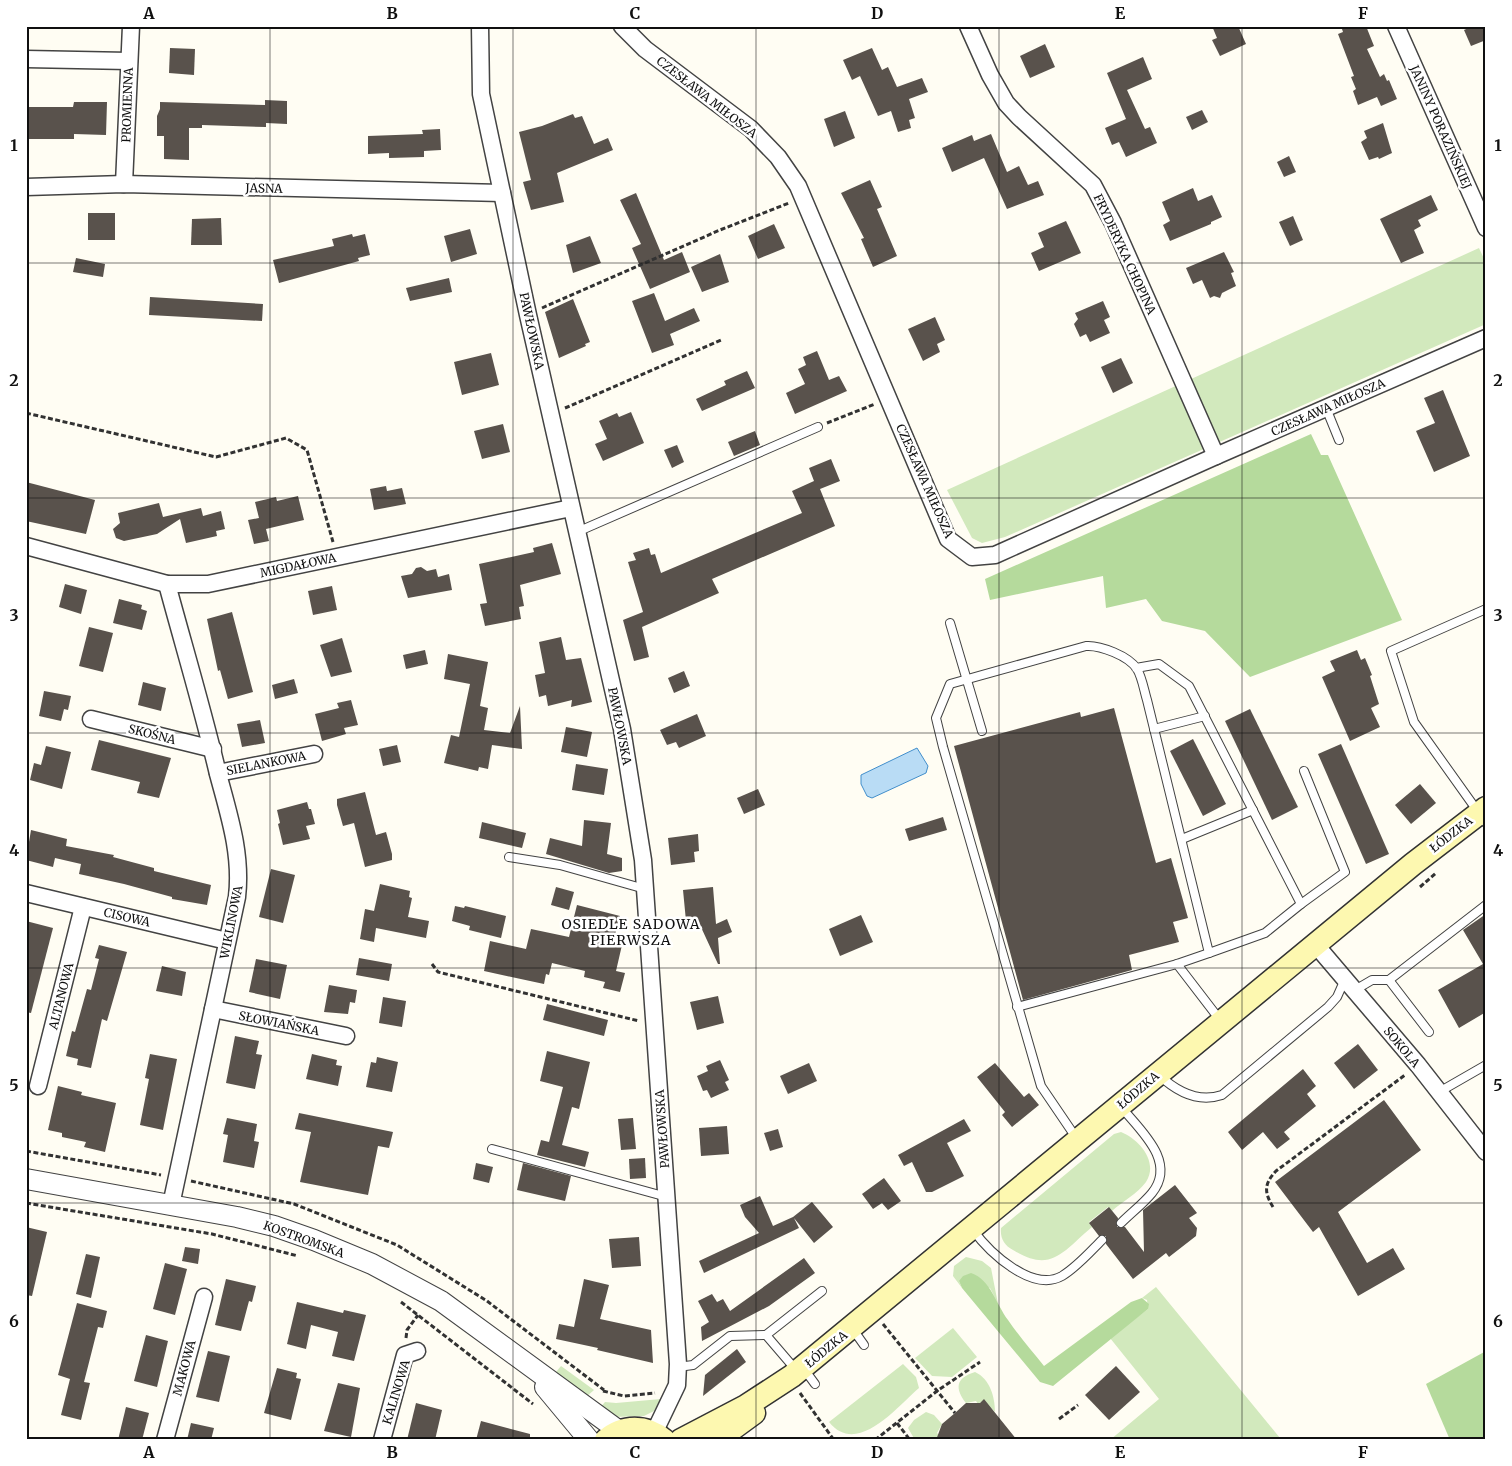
<svg xmlns="http://www.w3.org/2000/svg" width="1512" height="1466" font-family="Merriweather,serif">
	<rect width="100%" height="100%" fill="#fffdf3"/>
	<!-- green -->
	<g fill="#d2e9bd">
		<path d="M1479,248L1486,263V324L1005,537L982,543L972,538L947,490Z"/>
		<path d="M1121,1132C1139,1139 1159,1162 1146,1182C1138,1193 1122,1202 1112,1211L1108,1207L1089,1222L1092,1227C1063,1251 1052,1274 1013,1250C1004,1245 1000,1238 1001,1228L1114,1134Z"/>
		<path d="M966,1257L982,1261L991,1268L998,1304L990,1288L959,1281L962,1288L953,1276L954,1266Z"/>
		<path d="M1156,1287L1280,1438L1110,1440L1159,1399L1110,1338L1148,1309L1147,1300L1142,1298Z"/>
		<path d="M953,1328L977,1357L952,1377L932,1376L915,1358Z"/>
		<path d="M903,1364L916,1377L919,1388C897,1407 857,1457 829,1422Z"/>
		<path d="M561,1366L594,1390L586,1397L556,1372Z"/>
		<path d="M975,1372C990,1379 995,1397 995,1412L984,1400L978,1404L976,1401L966,1403C955,1389 955,1378 975,1372Z"/>
		<path d="M661,1399L654,1411L644,1416L612,1417L599,1409L605,1402L616,1403Z"/>
		<path d="M926,1412L934,1415L942,1424L937,1433L940,1436L935,1440H915L908,1428L914,1420Z"/>
	</g>
	<!-- forest -->
	<g fill="#b5da9c">
		<path d="M1311,434L1321,455H1328L1402,620L1250,677L1205,631L1162,621L1146,599L1106,608L1103,576L990,600L985,579Z"/>
		<path d="M971,1273C991,1280 996,1304 1008,1320C1019,1336 1032,1351 1044,1366L1131,1302L1142,1298L1149,1304L1148,1309L1053,1386L1040,1382L962,1288L959,1281L963,1276Z"/>
		<path d="M1486,1351V1440H1450L1426,1384Z"/>
	</g>
	<!-- water -->
	<path fill="#b9dcf5" stroke="#418ecb" d="M917,748L928,766L926,773L872,798L867,796L861,784V775Z"/>
	<!-- building -->
	<g fill="#59524c">
		<path d="M1212,26H1238L1246,44L1220,56L1212,40L1217,38Z"/>
		<path d="M1341,26H1366L1374,46L1367,49L1380,77L1384,74L1387,81L1389,80L1397,99L1381,106L1377,97L1358,105L1353,91L1356,89L1351,77L1354,76L1338,34L1343,32Z"/>
		<path d="M1473,26H1486V40L1471,46L1464,30Z"/>
		<path d="M1045,44L1055,67L1030,78L1020,56Z"/>
		<path d="M170,48L195,49L194,75L169,73Z"/>
		<path d="M872,48L882,70L888,67L897,87L922,78L928,92L909,99L915,118L909,120L911,128L898,132L891,111L878,116L860,76L852,80L843,60Z"/>
		<path d="M1143,57L1152,79L1127,90L1145,129L1150,127L1157,143L1126,157L1119,142L1112,145L1105,128L1126,119L1107,73Z"/>
		<path d="M265,100L287,101V124L266,123V127L202,125V128H189V160L164,159V136H157V116L160,109V102L265,105Z"/>
		<path d="M74,102H107L106,135L74,134V139H26V107H73Z"/>
		<path d="M1202,110L1208,122L1192,130L1186,117Z"/>
		<path d="M845,111L855,138L834,147L824,119Z"/>
		<path d="M573,114L575,118L582,116L594,144L608,138L613,150L557,173L564,202L531,210L523,182L531,180L519,132L542,126Z"/>
		<path d="M1383,123L1392,153L1379,159L1378,157L1369,160L1361,142L1367,138L1364,131Z"/>
		<path d="M440,129L441,150L424,151V157L389,158V153L368,154V136L423,134L422,130Z"/>
		<path d="M991,134L1007,172L1019,166L1028,185L1038,181L1044,195L1007,209L984,158L952,172L942,148L972,135L974,141Z"/>
		<path d="M1289,156L1296,172L1284,177L1277,162Z"/>
		<path d="M870,180L882,207L877,209L897,256L873,267L861,239L864,238L841,193Z"/>
		<path d="M1193,188L1198,201L1212,195L1222,217L1211,222V224L1170,241L1163,225L1170,221L1162,202Z"/>
		<path d="M636,193L664,260L682,252L690,272L650,289L632,248L641,244L620,200Z"/>
		<path d="M1431,195L1438,210L1418,220L1421,226L1414,230L1424,253L1401,263L1380,219Z"/>
		<rect x="88" y="213" width="27" height="27"/>
		<path d="M1293,216L1303,240L1290,246L1279,222Z"/>
		<path d="M221,218L222,245H191L192,219Z"/>
		<path d="M1066,221L1081,253L1039,271L1031,253L1044,247L1038,233Z"/>
		<path d="M774,224L785,248L758,259L748,236Z"/>
		<path d="M470,229L477,254L451,262L444,236Z"/>
		<path d="M352,234L353,237L365,234L370,255L358,258L359,261L279,283L273,260L334,246L332,239Z"/>
		<path d="M590,236L601,263L573,273L566,245Z"/>
		<path d="M1224,252L1234,272L1231,273L1236,286L1222,293L1220,298L1214,296L1210,298L1202,280L1193,284L1186,268Z"/>
		<path d="M720,254L729,282L702,292L691,267Z"/>
		<path d="M76,258L105,264L103,277L73,272Z"/>
		<path d="M449,278L452,292L410,301L406,288Z"/>
		<path d="M654,293L665,321L694,308L700,321L670,334L674,345L652,353L632,301Z"/>
		<path d="M150,297L263,304L262,321L149,315Z"/>
		<path d="M573,299L590,342L585,344L586,346L559,358L545,312Z"/>
		<path d="M1103,301L1110,317L1104,320L1110,333L1090,342L1086,334L1080,337L1074,324L1078,319L1075,313Z"/>
		<path d="M935,317L945,340L937,344L940,352L923,361L908,329Z"/>
		<path d="M817,351L829,380L839,376L847,391L795,414L786,393L805,384L798,369L806,365L803,357Z"/>
		<path d="M491,353L499,385L462,395L454,362Z"/>
		<path d="M1121,358L1133,383L1113,393L1101,367Z"/>
		<path d="M747,371L755,388L702,411L696,399L726,385L724,381Z"/>
		<path d="M1443,390L1470,456L1434,472L1416,431L1435,423L1424,398Z"/>
		<path d="M631,412L644,443L603,461L595,444L607,439L599,421L617,413L619,417Z"/>
		<path d="M503,424L510,452L482,459L474,431Z"/>
		<path d="M755,431L760,445L734,456L728,442Z"/>
		<path d="M677,445L684,462L672,468L664,450Z"/>
		<path d="M831,459L840,481L820,489L835,526L712,579L719,593L642,627L649,657L634,661L623,620L643,612L628,562L636,560L633,553L649,548L651,555L655,554L661,573L802,513L792,491L814,481L809,468Z"/>
		<path d="M26,482L95,500L86,534L26,521Z"/>
		<path d="M386,486L387,491L402,488L406,504L374,510L370,489Z"/>
		<path d="M298,496L304,520L266,529L269,541L254,544L248,520L259,518L255,502L276,497L277,501Z"/>
		<path d="M159,503L163,517L201,508L203,516L221,511L225,529L216,531L217,536L186,543L180,519L157,534L124,541L116,538L113,529L120,523L118,513Z"/>
		<path d="M552,543L561,574L520,585L524,606L519,607L521,619L485,626L480,604L487,603L479,564L534,552L533,548Z"/>
		<path d="M421,567L427,571L436,569L438,577L449,574L452,590L408,598L401,576L412,574L416,568Z"/>
		<path d="M65,584L87,590L81,614L59,607Z"/>
		<path d="M332,586L337,610L313,615L308,591Z"/>
		<path d="M119,599L142,605L141,609L147,611L142,630L113,623Z"/>
		<path d="M232,612L253,692L228,699L220,670L218,671L207,619Z"/>
		<path d="M89,627L113,633L103,672L79,666Z"/>
		<path d="M561,637L566,660L581,658L592,702L571,707L572,700L548,706L546,695L539,697L535,675L545,673L539,642Z"/>
		<path d="M342,638L352,672L331,677L320,645Z"/>
		<path d="M425,650L428,664L406,669L403,655Z"/>
		<path d="M1357,650L1361,660L1365,658L1372,675L1370,676L1379,704L1371,708L1380,727L1350,741L1322,677L1335,671L1330,661Z"/>
		<path d="M448,654L488,662L480,706L488,708L484,730L510,733L520,706L522,749L492,745L488,769L479,767L478,771L444,763L451,735L459,737L470,684L444,679Z"/>
		<path d="M684,671L690,686L674,693L668,678Z"/>
		<path d="M294,679L298,693L275,699L272,685Z"/>
		<path d="M143,682L166,688L161,711L138,705Z"/>
		<path d="M44,691L71,696L68,710L64,709L61,721L39,716Z"/>
		<path d="M351,700L358,725L344,728L346,734L322,741L315,714L339,708L337,703Z"/>
		<path d="M1114,708L1156,863L1171,858L1188,918L1173,922L1179,942L1129,955L1132,970L1023,1000L954,746L1080,712L1081,717Z"/>
		<path d="M1250,709L1298,807L1272,820L1225,721Z"/>
		<path d="M697,714L706,736L679,748L676,742L667,745L660,730Z"/>
		<path d="M260,720L265,743L242,747L237,724Z"/>
		<path d="M566,727L592,732L587,757L561,752Z"/>
		<path d="M1193,739L1226,804L1203,816L1170,751Z"/>
		<path d="M99,740L171,758L159,798L137,793L140,782L91,770Z"/>
		<path d="M1341,744L1389,854L1366,864L1318,754Z"/>
		<path d="M397,745L401,762L383,766L379,749Z"/>
		<path d="M46,746L71,752L62,789L30,780L34,763L41,765Z"/>
		<path d="M576,764L608,769L604,795L572,790Z"/>
		<path d="M1420,784L1436,803L1411,824L1395,805Z"/>
		<path d="M758,789L765,805L744,814L737,798Z"/>
		<path d="M365,792L376,835L386,832L392,854V860L365,867L354,823L343,826L337,805V799Z"/>
		<path d="M307,802L309,809H311L315,824L306,826L310,839L283,845L278,824L280,823L277,810Z"/>
		<path d="M943,817L947,830L909,841L905,829Z"/>
		<path d="M584,820L611,823L607,854L622,858V871L609,873L546,854L550,838L582,846Z"/>
		<path d="M482,822L526,833L522,848L479,838Z"/>
		<path d="M31,830L67,839L66,846L114,855L113,857L154,868V871L211,885L207,905L172,899V897L124,884L79,874L81,864L55,858L53,867L26,860Z"/>
		<path d="M698,834L699,851L694,852L695,862L671,865L668,838Z"/>
		<path d="M271,869L295,875L283,923L259,917Z"/>
		<path d="M380,884L410,891L409,897L412,898L408,917L429,921L426,938L376,928L374,942L360,939L365,909L374,911Z"/>
		<path d="M556,887L574,892L569,910L551,905Z"/>
		<path d="M713,887L716,924L727,919L732,932L718,938L720,964H718L700,925L695,926V920L686,921L683,890Z"/>
		<path d="M577,905L620,916L613,942L622,945L616,971L625,973L620,992L603,988L605,982L584,977L585,971L552,963L549,975L546,974L544,984L484,971L490,941L526,949L531,929L569,937Z"/>
		<path d="M455,906L464,908L465,906L506,916L501,938L469,930L470,926L452,921Z"/>
		<path d="M1486,914V1012L1459,1028L1438,990L1483,964L1463,930Z"/>
		<path d="M861,915L873,942L840,956L829,929Z"/>
		<path d="M26,921L53,928L31,1013L26,1012Z"/>
		<path d="M99,945L127,952L107,1021L102,1019L91,1068L77,1065L78,1059L66,1056L72,1031L75,1032L87,989L91,990L99,959L95,958Z"/>
		<path d="M359,958L392,964L389,981L356,975Z"/>
		<path d="M256,959L287,965L280,999L249,992Z"/>
		<path d="M162,966L186,972L182,996L156,991Z"/>
		<path d="M329,985L357,990L355,1003L350,1002L348,1014L324,1012Z"/>
		<path d="M718,996L724,1023L697,1030L690,1002Z"/>
		<path d="M383,997L406,1001L402,1027L379,1023Z"/>
		<path d="M547,1004L608,1020L604,1036L543,1020Z"/>
		<path d="M235,1036L259,1041L256,1054L262,1055L255,1089L226,1083Z"/>
		<path d="M1358,1044L1378,1070L1354,1089L1334,1063Z"/>
		<path d="M547,1051L590,1062L579,1109L572,1107L562,1145L589,1152L585,1167L537,1155L541,1140L549,1142L563,1087L540,1081Z"/>
		<path d="M150,1054L177,1059L163,1130L140,1125L149,1079L145,1078Z"/>
		<path d="M312,1054L337,1060L336,1065L342,1066L338,1086L306,1079Z"/>
		<path d="M377,1057L398,1062L392,1092L366,1087L371,1062L376,1063Z"/>
		<path d="M720,1060L729,1080L725,1082L729,1090L711,1098L707,1090L703,1091L697,1076L708,1071L706,1066Z"/>
		<path d="M809,1063L817,1081L788,1094L780,1076Z"/>
		<path d="M995,1063L1024,1097L1029,1093L1039,1105L1012,1127L1002,1115L1005,1112L977,1077Z"/>
		<path d="M1303,1069L1316,1086L1307,1094L1316,1106L1284,1132L1290,1139L1277,1149L1263,1132L1242,1150L1228,1132Z"/>
		<path d="M58,1086L82,1092L81,1095L116,1103L105,1152L84,1147L86,1142L62,1137V1133L48,1130Z"/>
		<path d="M1384,1100L1421,1150L1338,1212L1367,1263L1393,1248L1405,1269L1358,1296L1319,1227L1313,1232L1275,1182Z"/>
		<path d="M299,1113L393,1132L389,1148L378,1146L368,1195L300,1182L311,1132L295,1129Z"/>
		<path d="M227,1118L257,1124L254,1141L259,1142L254,1168L223,1162L228,1135L223,1134Z"/>
		<path d="M633,1118L636,1149L621,1150L618,1119Z"/>
		<path d="M964,1119L971,1131L947,1143L964,1176L932,1192H926L912,1162L904,1166L898,1155Z"/>
		<path d="M727,1126L729,1154L701,1156L699,1128Z"/>
		<path d="M778,1129L783,1147L770,1151L764,1133Z"/>
		<path d="M645,1158L646,1178L630,1179L629,1159Z"/>
		<path d="M476,1163L493,1167L489,1183L473,1179Z"/>
		<path d="M523,1163L571,1176L565,1201L517,1190Z"/>
		<path d="M884,1178L901,1201L888,1210L882,1203L873,1209L862,1194Z"/>
		<path d="M1175,1185L1197,1213L1189,1218L1197,1228L1196,1236L1169,1257L1166,1253L1133,1279L1106,1244V1236H1099L1089,1223L1109,1207L1118,1218L1117,1227H1125L1144,1252L1143,1210Z"/>
		<path d="M760,1196L773,1226L793,1217L812,1202L833,1227L814,1243L794,1218L799,1228L704,1273L699,1261L759,1233L745,1217L740,1205Z"/>
		<path d="M26,1227L47,1232L32,1296L26,1295Z"/>
		<path d="M639,1237L641,1266L612,1268L609,1239Z"/>
		<path d="M185,1247L200,1249L198,1264L182,1261Z"/>
		<path d="M86,1254L100,1257L91,1298L76,1294Z"/>
		<path d="M804,1258L815,1273L769,1306L702,1341L701,1327L709,1322L698,1301L712,1294L717,1302L723,1299L730,1311Z"/>
		<path d="M165,1263L187,1269L175,1315L153,1309Z"/>
		<path d="M226,1279L256,1286L252,1302L249,1301L241,1331L215,1325Z"/>
		<path d="M584,1279L609,1285L600,1319L651,1330L653,1363L597,1350L598,1348L556,1339L559,1324L574,1327Z"/>
		<path d="M297,1302L343,1313L344,1310L366,1315L354,1361L332,1356L338,1332L311,1325L306,1349L287,1344Z"/>
		<path d="M77,1303L107,1311L103,1328L98,1327L84,1382L90,1383L81,1420L61,1415L70,1379L58,1375Z"/>
		<path d="M146,1335L168,1341L157,1387L134,1381Z"/>
		<path d="M737,1349L746,1362L703,1396L705,1375Z"/>
		<path d="M208,1351L230,1356L219,1402L196,1397Z"/>
		<path d="M1116,1366L1140,1392L1109,1420L1085,1395Z"/>
		<path d="M277,1368L297,1373L296,1378L301,1379L291,1420L264,1413Z"/>
		<path d="M338,1383L360,1388L351,1437L324,1431Z"/>
		<path d="M984,1399L1017,1440H936L942,1424L955,1413L966,1403H980Z"/>
		<path d="M416,1403L442,1410L435,1440H407Z"/>
		<path d="M126,1407L149,1413L142,1440H118Z"/>
		<path d="M481,1421L530,1434V1440H476Z"/>
		<path d="M191,1423L214,1428L211,1440H187Z"/>
	</g>
	<g fill="none" stroke-linecap="round" stroke-linejoin="round">
		<!-- service casing -->
		<g stroke="#434343" stroke-width="10">
			<g id="service">
				<path d="M1326,408L1339,440"/>
				<path d="M577,532L818,427"/>
				<path d="M1486,609L1391,651L1414,722L1486,823"/>
				<path d="M950,623L982,731"/>
				<path d="M1154,729L1205,716"/>
				<path d="M1182,839L1253,810"/>
				<path d="M509,857L560,865L645,889"/>
				<path d="M1301,904L1345,872L1304,771"/>
				<path d="M1177,964L1220,1020"/>
				<path d="M1389,980L1429,1032"/>
				<path d="M1355,990L1372,980H1389L1486,905"/>
				<path d="M1017,1007L1177,964L1209,953"/>
				<path d="M1159,1075C1176,1091 1198,1103 1222,1095L1328,1007L1337,997L1345,979"/>
				<path d="M1439,1092L1486,1065"/>
				<path d="M1077,1139L1041,1086L943,747L936,718L950,684L1086,646C1100,645 1129,656 1137,669C1142,677 1144,690 1147,700L1209,953L1265,933L1301,904L1189,686L1159,664L1136,668"/>
				<path d="M492,1149L667,1197"/>
				<path d="M1121,1223C1131,1213 1143,1204 1152,1193C1177,1162 1141,1131 1122,1108"/>
				<path d="M973,1230C989,1252 1032,1293 1062,1276C1077,1267 1090,1252 1102,1240"/>
				<path d="M852,1328L864,1345"/>
				<path d="M678,1367L693,1365L730,1336L766,1335"/>
				<path d="M804,1369L815,1384"/>
				<path d="M796,1370L766,1335L822,1291"/>
			</g>
		</g>
		<!-- minor casing -->
		<g stroke="#434343" stroke-width="19">
			<g id="minor">
				<path d="M480,26L481,94L528,315L622,729L643,860L678,1364L677,1385L654,1433"/>
				<path d="M622,26L645,49L751,129L778,157L798,186L948,539L972,557L995,555L1216,456L1486,338"/>
				<path d="M968,26L990,75L1006,103L1019,117L1093,185L1113,223L1216,456"/>
				<path d="M1396,26L1486,228"/>
				<path d="M26,59L129,61"/>
				<path d="M124,184L131,26"/>
				<path d="M26,187L124,184L502,193"/>
				<path d="M26,546L167,584H208L571,508"/>
				<path d="M167,584C184,647 203,710 218,774C229,815 242,854 237,897L171,1205"/>
				<path d="M91,719L213,749"/>
				<path d="M218,773L314,754"/>
				<path d="M26,893L227,941"/>
				<path d="M1315,944L1418,1065L1486,1152"/>
				<path d="M213,1009L346,1036"/>
				<path d="M38,1086L83,907"/>
				<path d="M165,1440L204,1297"/>
				<path d="M382,1440L405,1355L417,1351"/>
			</g>
		</g>
		<!-- tertiary casing -->
		<g stroke="#434343" stroke-width="22">
			<g id="tertiary">
				<path d="M26,1179L237,1217L274,1226L314,1240L372,1264L441,1301L619,1431"/>
				<path d="M545,1387L589,1440"/>
			</g>
		</g>
		<!-- secondary casing -->
		<g stroke="#323232" stroke-width="25">
			<g id="secondary">
				<path d="M606,1440C623,1425 646,1425 664,1440"/>
				<path d="M681,1440L746,1406L792,1376L1413,864L1486,808"/>
				<path d="M717,1440L754,1413"/>
			</g>
		</g>
		<!-- path -->
		<g stroke="#323232" stroke-width="3" stroke-dasharray="5 2.5" stroke-linecap="butt">
			<path d="M542,308L720,230L789,203"/>
			<path d="M565,408L721,340"/>
			<path d="M26,413L216,457L286,438L307,450L333,542"/>
			<path d="M827,423L875,404"/>
			<path d="M1420,887L1436,873"/>
			<path d="M432,964L438,972L639,1021"/>
			<path d="M26,1151L161,1175"/>
			<path d="M191,1181L294,1204L397,1245L487,1301L604,1390"/>
			<path d="M26,1203L212,1234L298,1256"/>
			<path d="M1273,1207C1264,1192 1264,1184 1276,1171L1405,1075"/>
			<path d="M401,1302L533,1404"/>
			<path d="M883,1324L955,1413"/>
			<path d="M406,1338L407,1330L418,1315"/>
			<path d="M603,1391L624,1396L655,1393"/>
			<path d="M800,1393L834,1440"/>
			<path d="M1059,1419L1078,1405"/>
			<path d="M897,1423L910,1440"/>
			<path d="M875,1440L937,1391L980,1362"/>
		</g>
		<!-- service -->
		<use href="#service" stroke="#fff" stroke-width="8"/>
		<!-- minor -->
		<use href="#minor" stroke="#fff" stroke-width="16"/>
		<!-- tertiary -->
		<use href="#tertiary" stroke="#fff" stroke-width="20"/>
		<!-- secondary -->
		<use href="#secondary" stroke="#fdf8b0" stroke-width="22"/>
	</g>
	<!-- grid -->
	<path fill="none" stroke="#101010" stroke-width="1" stroke-opacity="0.55" d="M270,26V1440M513,26V1440M756,26V1440M999,26V1440M1242,26V1440M26,263H1486M26,498H1486M26,733H1486M26,968H1486M26,1203H1486"/>
	<g text-anchor="middle" dominant-baseline="central" stroke-width="5" stroke-linejoin="round" paint-order="stroke">
		<!-- street labels -->
		<g font-size="12" fill="#101010" stroke="#fff">
			<text transform="translate(707 97) rotate(38)">CZESŁAWA MIŁOSZA</text>
			<text transform="translate(127 105) rotate(-88)">PROMIENNA</text>
			<text transform="translate(1441 127) rotate(66)">JANINY PORAZIŃSKIEJ</text>
			<text transform="translate(264 188) rotate(1)">JASNA</text>
			<text transform="translate(1125 254) rotate(65)">FRYDERYKA CHOPINA</text>
			<text transform="translate(532 331) rotate(78)">PAWŁOWSKA</text>
			<text transform="translate(1328 407) rotate(-24)">CZESŁAWA MIŁOSZA</text>
			<text transform="translate(925 481) rotate(66)">CZESŁAWA MIŁOSZA</text>
			<text transform="translate(298 565) rotate(-12)">MIGDAŁOWA</text>
			<text transform="translate(620 726) rotate(79)">PAWŁOWSKA</text>
			<text transform="translate(152 734) rotate(14)">SKOŚNA</text>
			<text transform="translate(266 763) rotate(-11)">SIELANKOWA</text>
			<text transform="translate(1451 834) rotate(-38)">ŁÓDZKA</text>
			<text transform="translate(127 917) rotate(13)">CISOWA</text>
			<text transform="translate(231 922) rotate(-79)">WIKLINOWA</text>
			<text transform="translate(61 996) rotate(-76)">ALTANOWA</text>
			<text transform="translate(279 1023) rotate(11)">SŁOWIAŃSKA</text>
			<text transform="translate(1402 1047) rotate(50)">SOKOLA</text>
			<text transform="translate(1138 1090) rotate(-40)">ŁÓDZKA</text>
			<text transform="translate(662 1129) rotate(-94)">PAWŁOWSKA</text>
			<text transform="translate(304 1239) rotate(20)">KOSTROMSKA</text>
			<text transform="translate(826 1349) rotate(-39)">ŁÓDZKA</text>
			<text transform="translate(184 1368) rotate(-75)">MAKOWA</text>
			<text transform="translate(396 1392) rotate(-73)">KALINOWA</text>
		</g>
		<!-- neighbourhood labels -->
		<g font-size="14" letter-spacing="1" fill="#101010" stroke="#fff">
			<text x="631" y="924">OSIEDLE SADOWA<tspan x="631" dy="16">PIERWSZA</tspan></text>
		</g>
	</g>
	<!-- border -->
	<rect width="1512" height="1466" fill="none" stroke="#ffffff" stroke-width="55"/>
	<rect x="28" y="28" width="1456" height="1410" fill="none" stroke="#101010" stroke-width="2"/>
	<g font-size="16" text-anchor="middle" font-weight="bold" fill="#101010">
		<text x="149" y="19">A</text>
		<text x="392" y="19">B</text>
		<text x="635" y="19">C</text>
		<text x="877" y="19">D</text>
		<text x="1120" y="19">E</text>
		<text x="1363" y="19">F</text>
		<text x="14" y="151">1</text>
		<text x="1498" y="151">1</text>
		<text x="14" y="386">2</text>
		<text x="1498" y="386">2</text>
		<text x="14" y="621">3</text>
		<text x="1498" y="621">3</text>
		<text x="14" y="856">4</text>
		<text x="1498" y="856">4</text>
		<text x="14" y="1091">5</text>
		<text x="1498" y="1091">5</text>
		<text x="14" y="1327">6</text>
		<text x="1498" y="1327">6</text>
		<text x="149" y="1458">A</text>
		<text x="392" y="1458">B</text>
		<text x="635" y="1458">C</text>
		<text x="877" y="1458">D</text>
		<text x="1120" y="1458">E</text>
		<text x="1363" y="1458">F</text>
	</g>
</svg>
